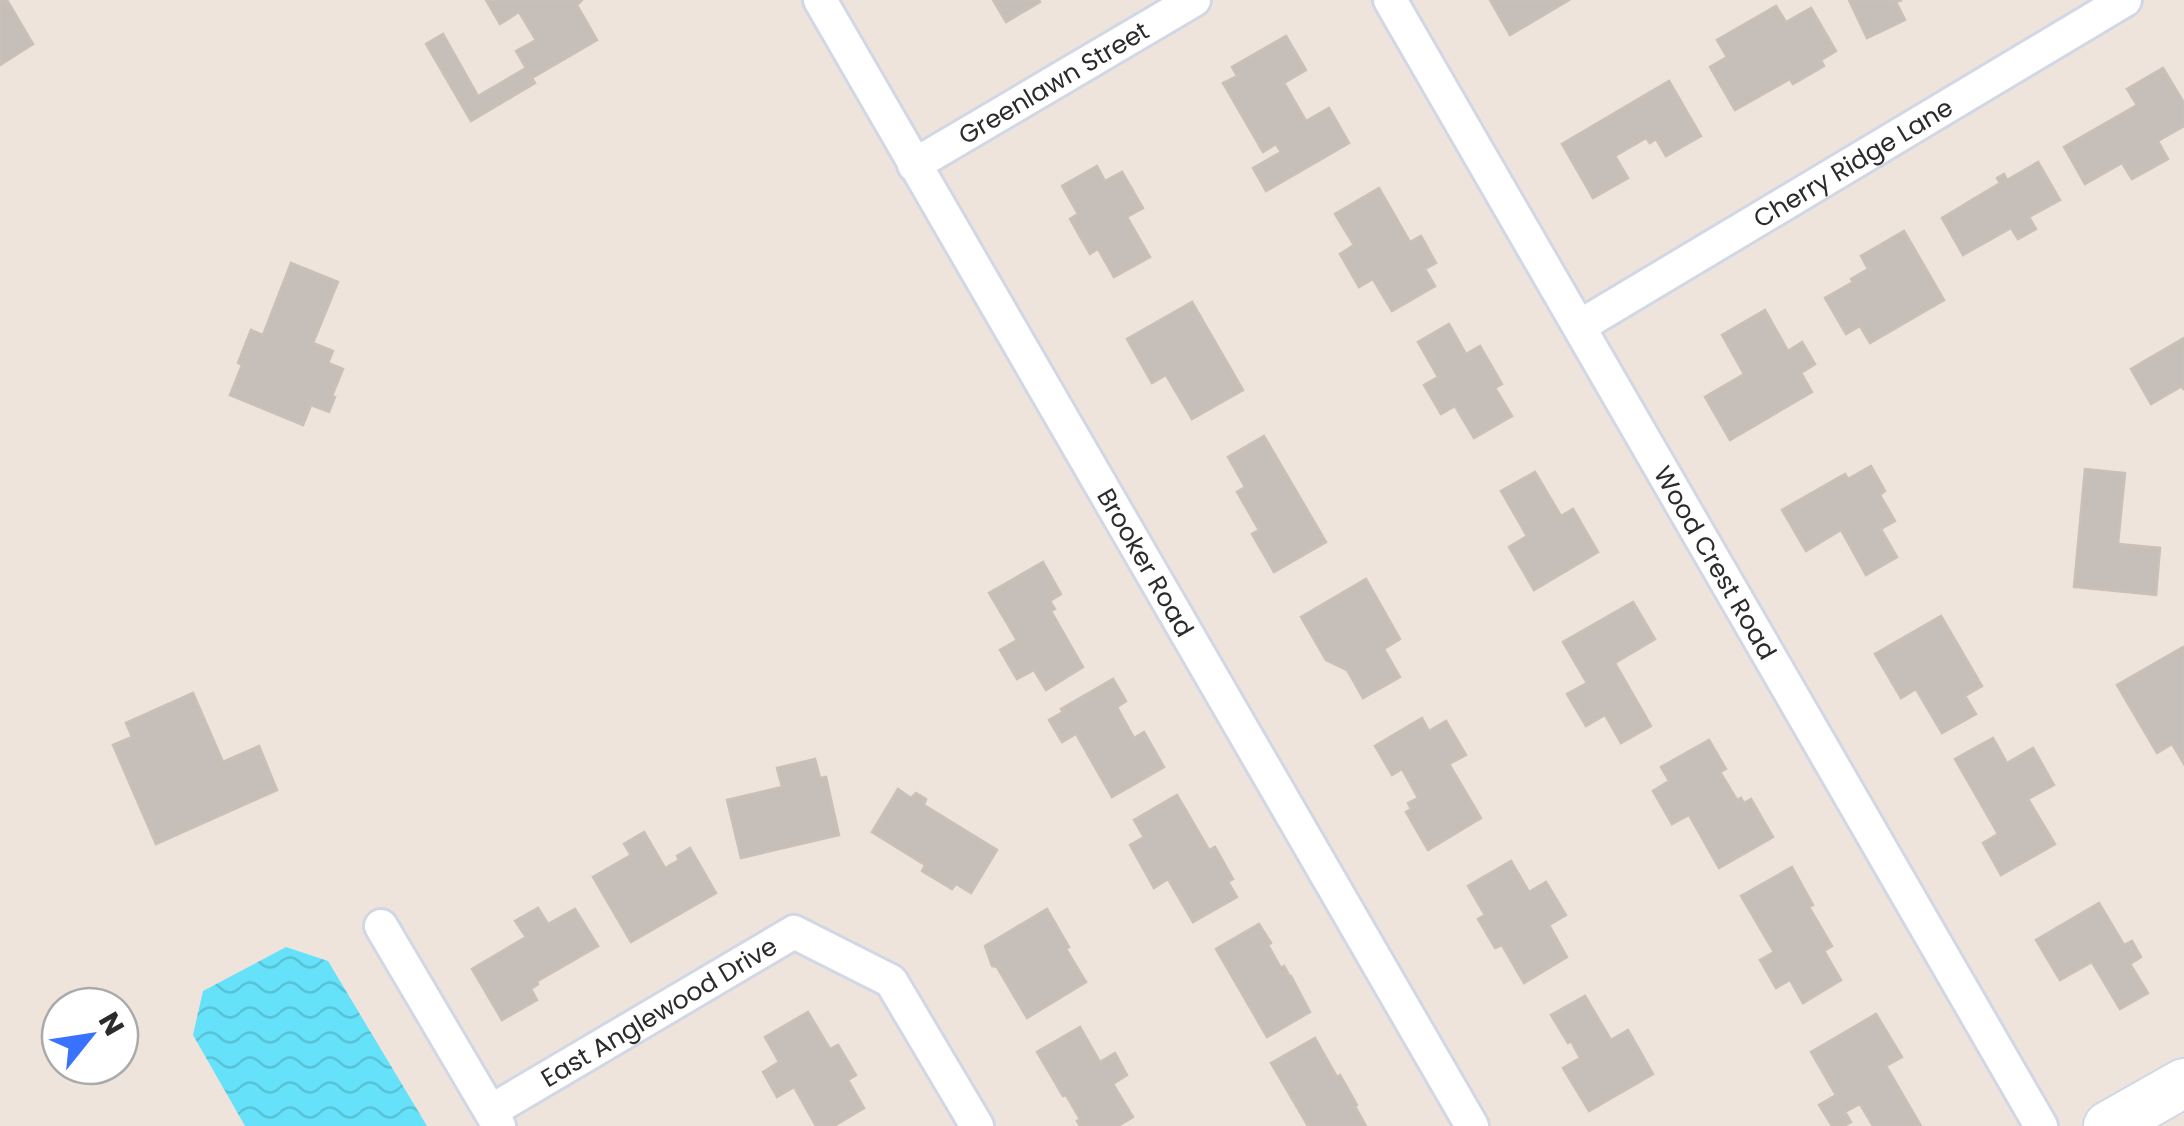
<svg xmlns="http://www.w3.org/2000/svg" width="2184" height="1126" font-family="Poppins,sans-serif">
	<defs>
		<pattern id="water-waves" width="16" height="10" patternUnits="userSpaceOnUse" patternTransform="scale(2.5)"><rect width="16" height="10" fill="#65e2fa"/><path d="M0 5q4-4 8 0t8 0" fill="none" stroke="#58c2d6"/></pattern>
	</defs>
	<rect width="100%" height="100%" fill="#eee4dc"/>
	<!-- water -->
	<path fill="url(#water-waves)" d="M286,947L328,961L427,1126H245L193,1035L203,991Z"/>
	<!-- building -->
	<g fill="#c6beb8" stroke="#cac0b5" stroke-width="2.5">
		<path d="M0,0H7L33,44L0,65Z"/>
		<path d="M486,0H582L577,5L597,40L532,78L535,83L471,121L426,44L443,34L478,96L526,68L516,51L536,40L519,12L500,24Z"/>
		<path d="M993,0H1039L1040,2L1006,22Z"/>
		<path d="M1490,0H1569L1510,35Z"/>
		<path d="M1849,0H1902L1896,2L1905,20L1867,38Z"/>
		<path d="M1776,6L1786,22L1811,8L1836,51L1821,60L1824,66L1793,84L1790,79L1735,110L1710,67L1727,57L1717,40Z"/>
		<path d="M1286,36L1306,70L1284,83L1306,121L1329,108L1349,143L1266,191L1253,168L1281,152L1276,144L1263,152L1223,83L1237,76L1232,67Z"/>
		<path d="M2163,68L2184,103V126L2158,141L2168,159L2132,179L2122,163L2085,184L2064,147L2137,105L2127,89Z"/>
		<path d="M1669,81L1701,136L1666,156L1656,139L1650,143L1646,138L1615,156L1628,178L1593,198L1562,144Z"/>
		<path d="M2038,162L2060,200L2029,217L2036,229L2018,239L2011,228L1963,255L1942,218L2000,183L1997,178L2004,174L2007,180Z"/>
		<path d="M1097,166L1105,181L1122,172L1143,208L1127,217L1150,257L1114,277L1098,249L1090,254L1070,219L1078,214L1062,186Z"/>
		<path d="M1379,188L1410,242L1421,236L1436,263L1425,269L1435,286L1392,311L1373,279L1359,287L1340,254L1354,245L1335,214Z"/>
		<path d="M1904,231L1944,300L1870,343L1860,326L1846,334L1825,298L1853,282L1851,279L1868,269L1861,256Z"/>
		<path d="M291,263L338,282L313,343L333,351L328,363L343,369L332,396L335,397L329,412L311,405L303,425L230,395L242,365L238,363L251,330L263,335Z"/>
		<path d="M1192,302L1243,390L1192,419L1166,375L1152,383L1127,339Z"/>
		<path d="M1765,310L1788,351L1802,342L1815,364L1801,373L1812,392L1730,440L1705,397L1744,374L1722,335Z"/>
		<path d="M1449,324L1466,354L1480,346L1502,384L1495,388L1512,416L1474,438L1455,406L1441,414L1424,385L1438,377L1418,342Z"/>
		<path d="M2184,338V390L2182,386L2151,404L2131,369Z"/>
		<path d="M1264,436L1326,542L1274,572L1252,534L1259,530L1237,492L1245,487L1228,457Z"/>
		<path d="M1871,466L1885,491L1880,495L1895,521L1881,529L1897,557L1866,575L1841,530L1806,551L1782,510L1845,474L1848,479Z"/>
		<path d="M2085,469L2125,473L2118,544L2160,548L2156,595L2074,587Z"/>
		<path d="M1535,472L1561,516L1573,509L1598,552L1534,590L1509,547L1527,536L1501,491Z"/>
		<path d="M1043,562L1061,594L1050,601L1055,609L1051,611L1083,667L1046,690L1034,670L1017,679L1000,650L1017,640L989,593Z"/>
		<path d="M1366,579L1400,639L1384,649L1400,677L1363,698L1347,670L1326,660L1301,617Z"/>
		<path d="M1633,602L1655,639L1615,663L1651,726L1621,743L1605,715L1586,726L1567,694L1587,683L1563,642Z"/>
		<path d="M1941,616L1982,686L1965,696L1976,714L1942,733L1916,689L1901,698L1875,654Z"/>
		<path d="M2183,647L2184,648V764L2172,744L2157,753L2117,685Z"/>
		<path d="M1113,679L1126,701L1117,707L1134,738L1144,732L1164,767L1112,797L1076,734L1062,742L1049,720L1063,712L1061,709Z"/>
		<path d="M193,693L223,762L259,746L277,790L156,844L113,745L132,737L126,723Z"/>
		<path d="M1422,718L1429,731L1446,721L1466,755L1449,764L1481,818L1428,850L1406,812L1411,809L1408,803L1418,798L1402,769L1392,775L1375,746Z"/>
		<path d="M1993,738L2007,763L2033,748L2054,785L2028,799L2055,844L2001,875L1983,843L1998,834L1955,759Z"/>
		<path d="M1709,740L1726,769L1720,772L1737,800L1741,798L1744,803L1751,799L1773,837L1719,868L1689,815L1672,824L1653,791L1669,781L1661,767Z"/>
		<path d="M815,759L820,778L826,777L839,835L741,858L727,800L782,787L777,768Z"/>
		<path d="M898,789L911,798L916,793L926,799L924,805L997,850L971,893L956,884L952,889L922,871L925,865L872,832Z"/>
		<path d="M1177,795L1209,850L1215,847L1233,879L1228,882L1237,897L1193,922L1168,879L1154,888L1130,845L1144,837L1134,820Z"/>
		<path d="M644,832L665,868L679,860L677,856L690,848L716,893L631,942L593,877L631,855L624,844Z"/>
		<path d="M1511,861L1529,892L1546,882L1566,915L1549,925L1567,957L1524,983L1502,945L1495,948L1478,919L1485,915L1468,886Z"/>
		<path d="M1792,867L1813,905L1809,907L1832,946L1824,951L1841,980L1803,1003L1790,980L1776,988L1760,960L1774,952L1741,896Z"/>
		<path d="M2099,903L2124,945L2132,941L2141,957L2130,964L2148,993L2120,1009L2092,962L2060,980L2036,940Z"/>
		<path d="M538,908L548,924L575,909L598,946L536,982L538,984L531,989L537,1000L502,1020L472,969L526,937L515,921Z"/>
		<path d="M1047,909L1069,947L1066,949L1086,982L1027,1018L997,967L992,966L985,946Z"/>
		<path d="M1259,924L1271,943L1268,945L1281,968L1284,966L1288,973L1285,974L1291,976L1310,1012L1267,1037L1216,949Z"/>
		<path d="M1585,996L1611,1040L1628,1030L1653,1074L1589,1111L1563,1068L1580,1058L1571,1041L1568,1043L1551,1015Z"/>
		<path d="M808,1012L830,1049L838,1045L856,1075L848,1080L864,1108L834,1126H816L794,1087L777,1097L763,1072L779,1062L765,1037Z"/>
		<path d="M1876,1014L1902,1057L1886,1066L1921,1126H1873L1860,1104L1845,1112L1851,1122L1844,1126H1832L1819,1105L1836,1095L1811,1052Z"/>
		<path d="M1080,1027L1100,1062L1115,1053L1127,1075L1113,1084L1133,1117L1118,1126H1080L1077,1121L1080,1119L1066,1095L1063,1096L1037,1052Z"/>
		<path d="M1315,1038L1337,1077L1340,1075L1357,1105L1355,1106L1366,1126H1308L1271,1063Z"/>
	</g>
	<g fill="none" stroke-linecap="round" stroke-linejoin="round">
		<!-- street casing -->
		<g stroke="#d1d7e5" stroke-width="38">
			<g id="street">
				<path id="s1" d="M820,0L1472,1126"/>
				<path id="s2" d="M1390,0L2041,1126"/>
				<path id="s3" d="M914,165L1194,0"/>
				<path id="s4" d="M1580,326L2125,0"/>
				<path d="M381,926L499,1126"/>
				<path id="s5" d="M491,1111L794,932L891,981L977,1126"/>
			</g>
		</g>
		<!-- secondary casing -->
		<g stroke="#d1d7e5" stroke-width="52">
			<path id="secondary" d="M2108,1126L2184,1083"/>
		</g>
		<!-- street -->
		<use href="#street" stroke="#fff" stroke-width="32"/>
		<!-- secondary -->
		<use href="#secondary" stroke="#fff" stroke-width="48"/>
	</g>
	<g text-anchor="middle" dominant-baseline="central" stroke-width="10" stroke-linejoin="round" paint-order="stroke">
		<!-- street labels -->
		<g font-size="25" fill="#2b2b2b" stroke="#fff">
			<text stroke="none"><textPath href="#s3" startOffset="162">Greenlawn Street</textPath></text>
			<text stroke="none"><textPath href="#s4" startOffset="318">Cherry Ridge Lane</textPath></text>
			<text stroke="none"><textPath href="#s2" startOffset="650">Wood Crest Road</textPath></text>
			<text stroke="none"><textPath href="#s1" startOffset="650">Brooker Road</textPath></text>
			<text stroke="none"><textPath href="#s5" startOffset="195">East Anglewood Drive</textPath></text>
		</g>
	</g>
	<!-- north arrow -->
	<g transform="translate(90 1036) rotate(60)"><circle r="48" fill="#ffffff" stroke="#aaaaaa" stroke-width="2.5"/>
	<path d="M0-8L18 38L0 25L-18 38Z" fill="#3872ff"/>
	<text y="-15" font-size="28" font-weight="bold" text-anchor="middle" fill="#2b2b2b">N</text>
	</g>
</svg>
